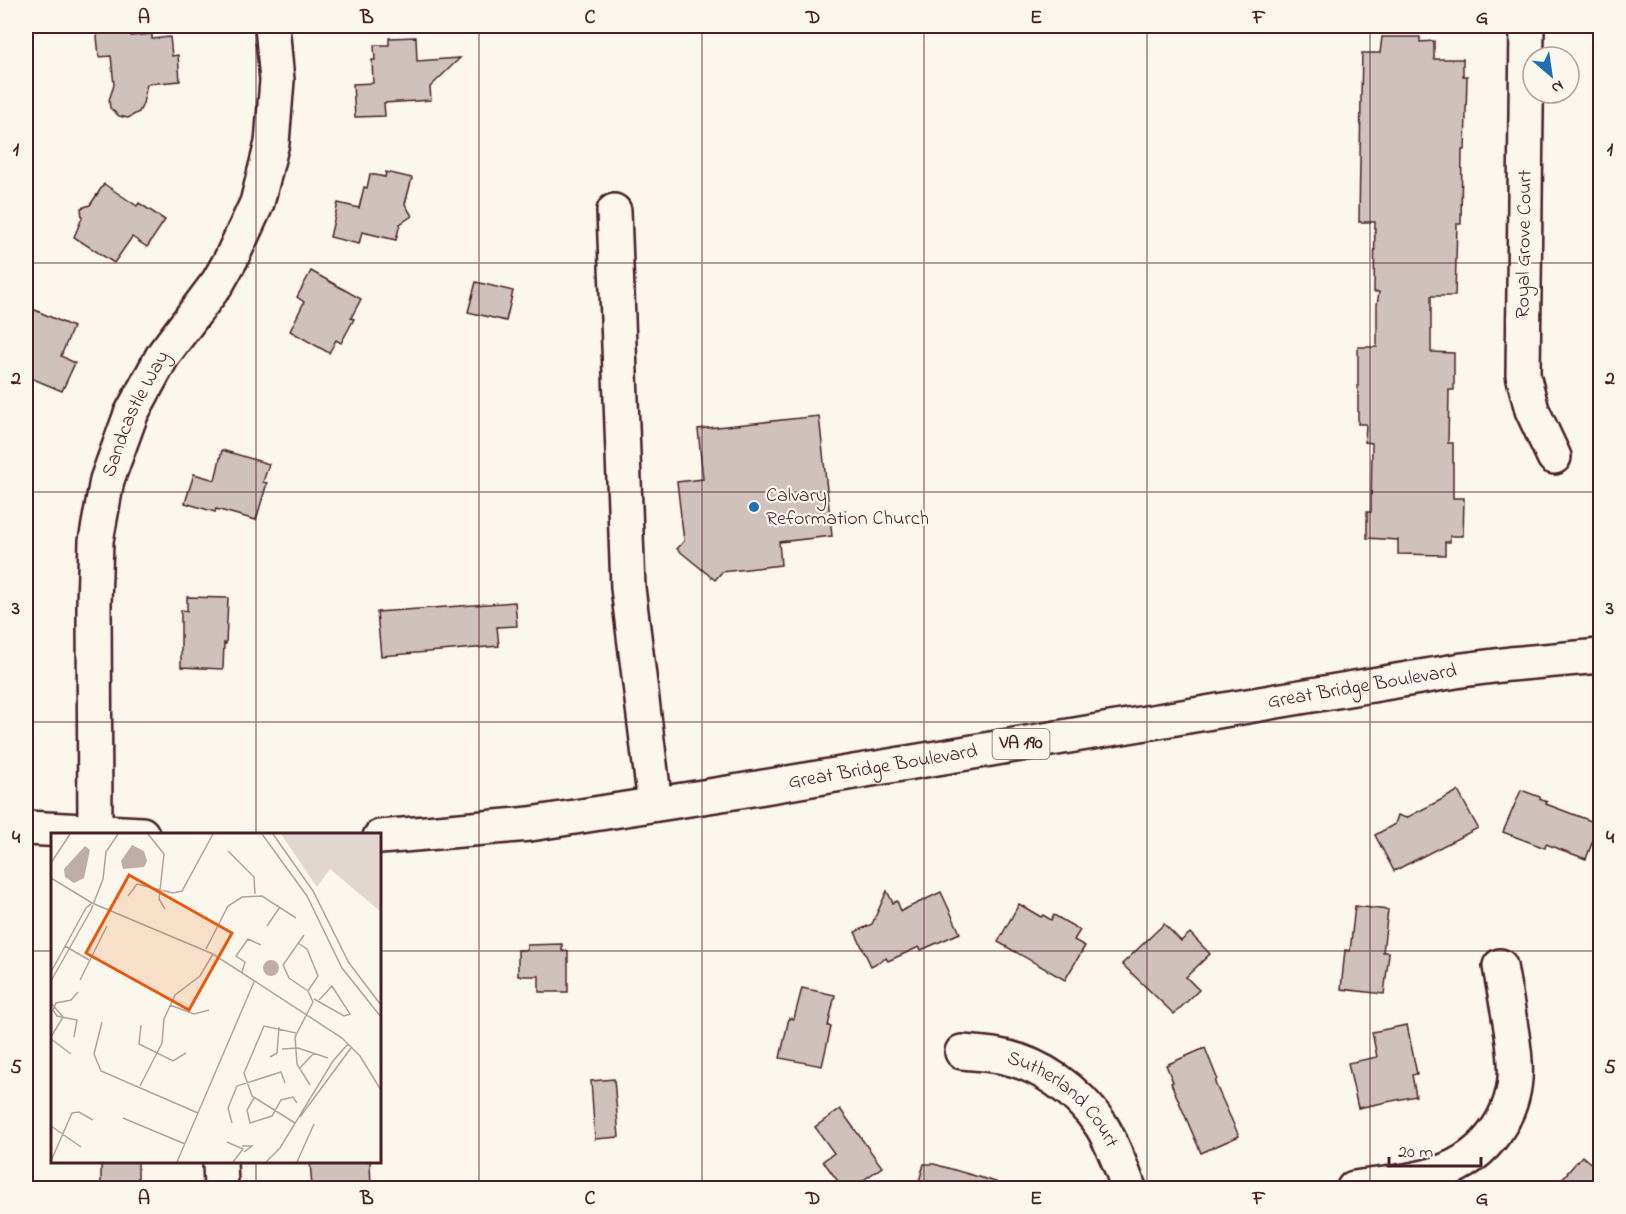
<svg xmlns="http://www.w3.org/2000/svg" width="1626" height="1214" font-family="'Indie Flower',sans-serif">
	<rect width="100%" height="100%" fill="#fbf7ec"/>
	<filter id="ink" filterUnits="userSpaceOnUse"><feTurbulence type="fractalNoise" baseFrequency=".0167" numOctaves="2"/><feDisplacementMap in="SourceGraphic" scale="12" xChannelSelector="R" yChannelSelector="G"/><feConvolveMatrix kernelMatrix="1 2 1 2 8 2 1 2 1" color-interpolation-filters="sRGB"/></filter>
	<g filter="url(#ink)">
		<!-- building -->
		<g fill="#cfc2bc" stroke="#4a1f2b" stroke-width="1.5">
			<path d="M96,26H130L131,36L152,34V39L170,37L172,56L178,55L180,81L147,84L143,104L139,112L128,118L119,116L110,108L109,100L114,85L111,56L99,57Z"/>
			<path d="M416,37L417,61L460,58L430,87L431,100L384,103L385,116L355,117L353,84L373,83L372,60H375L374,45H389V38Z"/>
			<path d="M1382,37H1420V42L1434,41V59H1463V76H1467L1465,150H1462L1461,224H1457L1455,296H1431V352L1454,353V390H1449L1448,443H1453V498H1464L1463,536H1450V542H1445V555L1398,554V540L1367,538V512H1371L1372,443L1365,442L1366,424H1358V347H1377V305L1379,292H1374L1375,222H1359L1361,97L1362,53H1380Z"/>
			<path d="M386,172L412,178L405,204L412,216L400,224L396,240L362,232L359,244L330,237L338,203L359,208L364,187L367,188L370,174L385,177Z"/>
			<path d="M104,184L137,206L139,203L165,220L147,247L132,237L114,263L74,237L82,218L81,208L90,205Z"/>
			<path d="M311,271L361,299L351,318L354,319L341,343L336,340L329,353L290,331L304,302L297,297Z"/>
			<path d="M476,282L513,291L506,321L468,312Z"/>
			<path d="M26,306L73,327L61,356L75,363L62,391L26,376Z"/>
			<path d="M819,416L832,536L779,542L781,565L722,572L715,580L677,549L684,541L677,482L703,479L698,429Z"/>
			<path d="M222,450L269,464L263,482L267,483L256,520L216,509L215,512L185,503L194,474L215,480Z"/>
			<path d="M187,597L228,598L226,644L224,643L223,669L181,667V610L187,611Z"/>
			<path d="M515,602L517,626L497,627L499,646L381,656L377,612Z"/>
			<path d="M1521,790L1540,797V799L1547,802L1546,804L1599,824L1586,859L1546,844L1545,848L1503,832Z"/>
			<path d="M1458,791L1478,828L1394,871L1375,835L1395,824L1398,815L1406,818Z"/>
			<path d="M887,891L893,903L897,901L901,911L941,892L960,933L921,950L919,947L888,961L886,958L871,966L855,932L872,924Z"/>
			<path d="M1019,904L1041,917L1043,915L1051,920L1054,915L1080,930L1074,940L1085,946L1065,980L998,942Z"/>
			<path d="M1355,906L1388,910L1383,952H1388L1389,954L1384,994L1341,989L1345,950L1350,951Z"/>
			<path d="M1164,924L1181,941L1190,933L1210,954L1186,977L1199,990L1174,1014L1122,964Z"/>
			<path d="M562,944V951H568V992H539V976H518V950H527V945Z"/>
			<path d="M802,988L835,995L828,1026L831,1027L822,1066L780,1058L789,1018L794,1019Z"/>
			<path d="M1407,1025L1417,1074L1412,1075L1416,1096L1358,1108L1348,1063L1377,1057L1372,1032Z"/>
			<path d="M1205,1048L1217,1078L1215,1083L1239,1136L1201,1153L1171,1083L1173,1082L1166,1065Z"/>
			<path d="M614,1079L619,1137L595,1139L591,1081Z"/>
			<path d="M840,1109L882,1167L852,1188H843L823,1161L834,1153L815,1127Z"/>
			<path d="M1582,1156L1600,1171V1188H1554Z"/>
			<path d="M101,1161H138V1187L101,1188Z"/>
			<path d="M310,1161H370L371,1188H312Z"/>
			<path d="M924,1164H934L996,1182L995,1188H917Z"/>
		</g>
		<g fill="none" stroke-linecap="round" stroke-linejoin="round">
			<!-- minor casing -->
			<g stroke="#4a1f2b" stroke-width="38">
				<g id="minor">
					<path d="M1527,26L1523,375L1532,410L1554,457"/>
					<path d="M614,211L628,588L655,804"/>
					<path id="s1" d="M95,833L94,603L96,541L107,480L131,414L163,355L218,282L231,259L257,203L272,143L277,80L272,26"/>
					<path id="s2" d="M962,1052C975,1053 987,1054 999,1056C1040,1063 1078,1091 1101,1125C1113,1144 1121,1167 1129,1188"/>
					<path d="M220,1162L221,1188"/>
					<path d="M1354,1188C1382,1184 1413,1182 1439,1173C1487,1157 1519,1112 1515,1061C1513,1030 1505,997 1500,966"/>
				</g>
			</g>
			<!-- major casing -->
			<g stroke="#4a1f2b" stroke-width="38">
				<g id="major">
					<path d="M26,828L142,834"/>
					<path id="s3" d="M380,837L530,824L728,793L1462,670L1510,664L1600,656"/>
				</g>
			</g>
			<!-- minor -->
			<use href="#minor" stroke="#fbf7ec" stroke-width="33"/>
			<!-- major -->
			<use href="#major" stroke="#fbf7ec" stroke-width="33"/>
		</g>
	</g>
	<!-- grid -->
	<path fill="none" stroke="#4a1f2b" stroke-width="1.5" stroke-opacity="0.55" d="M256,26V834M479,26V1188M702,26V1188M924,26V1188M1147,26V1188M1370,26V1188M26,263H1600M26,492H1600M26,722H1600M26,951H52M380,951H1600M256,1162V1188"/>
	<!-- markers -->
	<circle fill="#1f6fb2" stroke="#fbf7ec" stroke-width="2" cx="754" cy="507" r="6"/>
	<g text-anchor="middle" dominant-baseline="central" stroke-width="4.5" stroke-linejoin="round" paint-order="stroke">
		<!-- shield labels -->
		<rect fill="#fbf7ec" stroke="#7f6065" stroke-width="1.5" x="992.5" y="729" width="57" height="30" rx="4.5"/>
		<g font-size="18" font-weight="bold" fill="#4a1f2b">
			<text x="1021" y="744">VA 190</text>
		</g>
		<!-- street labels -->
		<g font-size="20" fill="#4a1f2b" stroke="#fbf7ec">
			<text transform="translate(1525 244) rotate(-89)">Royal Grove Court</text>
			<text stroke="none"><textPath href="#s1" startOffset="426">Sandcastle Way</textPath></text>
			<text stroke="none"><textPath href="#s3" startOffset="994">Great Bridge Boulevard</textPath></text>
			<text stroke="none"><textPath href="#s3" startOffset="508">Great Bridge Boulevard</textPath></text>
			<text stroke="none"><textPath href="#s2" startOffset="117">Sutherland Court</textPath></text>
		</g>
		<!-- poi labels -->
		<g font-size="20" fill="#4a1f2b" stroke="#fbf7ec" text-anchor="start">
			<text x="766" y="496">Calvary<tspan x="766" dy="23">Reformation Church</tspan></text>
		</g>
	</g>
	<!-- overview -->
	<g transform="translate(51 833)">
		<rect width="330" height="330" fill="#fbf7ec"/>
		<path d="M230,1H330V79L279,36L266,54Z" fill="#e2d7d0"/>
		<path d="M81,12L93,18L96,28L93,34L72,36L70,28ZM34,13L39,17L33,45L23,50L14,44L13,36ZM212 135a8 8 0 1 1 16 0a8 8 0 1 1-16 0Z" fill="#bfadaa"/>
		<path fill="none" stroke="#b4a19f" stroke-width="1.5" d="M97,1L113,21L108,66L114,76M211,1L256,63L291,135L330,184M222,1L262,58L298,130L330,172M177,18L203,44L204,61M0,30L19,1M0,45L41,70L162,121L291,205L309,223L330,257M77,63L86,51L122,60L131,58L162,1M216,93L229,74M253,102L232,132L238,145L257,158M247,110L256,116L267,143L257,158L262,169L244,204L246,231L259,252M14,113L38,127M155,116L177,73L191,64L211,63L245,85M0,139L35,75L41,70M191,139L194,129L185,123L197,106L210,112M29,147L56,93M0,148L40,77L52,46L55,19L67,1M263,166L293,183L299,181L281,153L268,167M0,170L12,184L0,204M119,172L143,181L158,177M51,189L43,221L50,238L147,280M90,192L88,211L122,228L135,220M23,204L26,187L6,183L2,177L5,170L20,167L27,159M0,206L20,221M231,216L247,215L277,225M219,224L226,220L228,194M248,236L263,220M89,253L111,210L113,186L124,162L149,143L162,121M203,265L196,277L199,290L221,283L230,267L242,264L246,270M249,284L300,215M72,285L134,311M181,290L177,275L186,253L230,239L234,250M244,290L201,263L193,240L213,193L245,200M0,293L30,314M176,309L192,316L182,329M191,313H201L193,319M0,328L21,280L28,279L42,287M126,329L203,149M215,329L229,315L282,228L297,211M246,329L263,291"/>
		<path fill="#e8590c" fill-opacity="0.15" stroke="#e8590c" stroke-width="3" d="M78,42L181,100L138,177L35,120Z"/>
		<rect width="330" height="330" fill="none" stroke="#4a1f2b" stroke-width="3"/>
	</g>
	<!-- margin -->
	<rect width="1626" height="1214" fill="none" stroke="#fbf7ec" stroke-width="66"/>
	<!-- north arrow -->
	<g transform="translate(1551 75) rotate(151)"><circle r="28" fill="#fbf7ec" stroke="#b4a19f" stroke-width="1.5"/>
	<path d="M0-4.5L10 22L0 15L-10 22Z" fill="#1f6fb2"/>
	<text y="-9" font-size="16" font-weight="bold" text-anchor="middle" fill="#4a1f2b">N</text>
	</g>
	<!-- scale -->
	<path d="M1389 1157v9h92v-9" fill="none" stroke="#4a1f2b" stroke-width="3"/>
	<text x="1398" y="1157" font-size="18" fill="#4a1f2b" stroke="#fbf7ec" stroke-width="4.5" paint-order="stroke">20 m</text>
	<rect x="33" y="33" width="1560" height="1148" fill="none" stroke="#4a1f2b" stroke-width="2"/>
	<g font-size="20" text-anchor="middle" font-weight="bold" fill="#4a1f2b">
		<text x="144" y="23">A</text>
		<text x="367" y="23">B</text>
		<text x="590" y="23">C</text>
		<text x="813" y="23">D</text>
		<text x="1036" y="23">E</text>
		<text x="1259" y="23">F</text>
		<text x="1482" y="23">G</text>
		<text x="16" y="155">1</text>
		<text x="1610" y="155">1</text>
		<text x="16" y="384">2</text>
		<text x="1610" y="384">2</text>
		<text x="16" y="614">3</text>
		<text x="1610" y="614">3</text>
		<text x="16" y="843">4</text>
		<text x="1610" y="843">4</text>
		<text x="16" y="1073">5</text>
		<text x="1610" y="1073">5</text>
		<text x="144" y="1204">A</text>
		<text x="367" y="1204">B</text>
		<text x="590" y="1204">C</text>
		<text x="813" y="1204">D</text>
		<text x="1036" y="1204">E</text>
		<text x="1259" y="1204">F</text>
		<text x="1482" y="1204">G</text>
	</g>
</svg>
